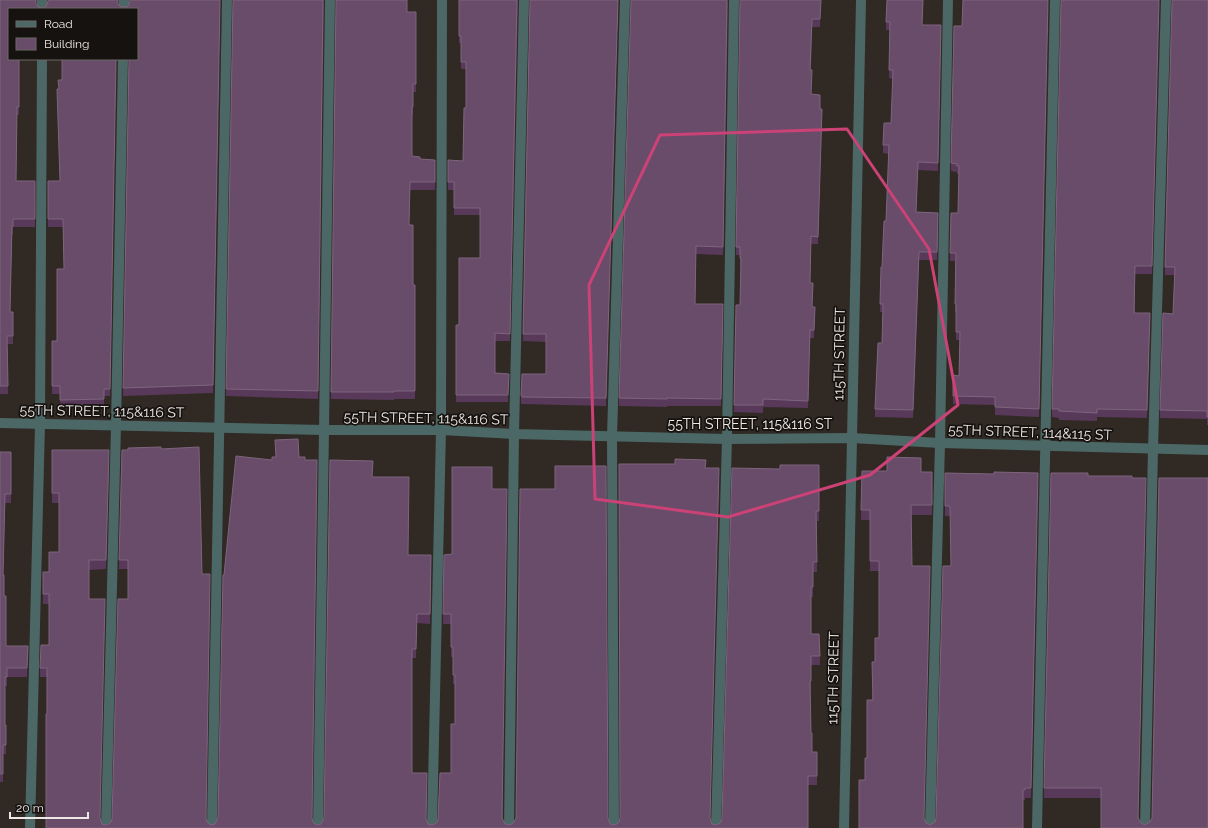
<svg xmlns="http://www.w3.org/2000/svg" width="1208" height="828" font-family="Raleway,sans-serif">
	<rect width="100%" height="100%" fill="#302924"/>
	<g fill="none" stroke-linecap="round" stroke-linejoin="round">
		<!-- minor -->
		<g stroke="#4b6866" stroke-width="10">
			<path d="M42,9V0"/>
			<path d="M124,9V0"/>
			<path d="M0,423L324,430H441L514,434L727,439L852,438L940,443L1208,450"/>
			<path d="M30,828L40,424L42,59"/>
			<path d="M106,828L116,426L123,59"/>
			<path d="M212,828L227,0"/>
			<path d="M318,828L324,430L330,0"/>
			<path d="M432,828L441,430L442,0"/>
			<path d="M509,828L514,434L524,0"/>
			<path d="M614,828L612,437L625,0"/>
			<path d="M716,828L727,439L734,0"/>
			<path d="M844,828L861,0"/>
			<path d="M930,828L940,443L948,0"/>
			<path d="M1037,828L1055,0"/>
			<path d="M1145,828L1153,449L1166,0"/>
		</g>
	</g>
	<!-- wall -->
	<g fill="#59395a">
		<path d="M0,0L36,4L38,7L42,8L46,7L48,2V0H118V4L121,7H127L129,5L130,0H220L213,393L123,396L129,59L137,9H9L19,59V115H17L16,181L35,188V227H13V234H12L10,312H13V344H7L8,394H0Z"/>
		<path d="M233,0H324L318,399L226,396Z"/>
		<path d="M336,0L407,12H416V92H413V115H412V156L420,159L435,160V190H410L409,225L413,285H415V399H394V400L331,399Z"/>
		<path d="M459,0H518L510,341H495V373L509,374L508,402H456V325H459L480,258V215H454V190H448V160L463,161L466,108V69H461V43H459Z"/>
		<path d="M530,0H618L606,406L522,404L521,403V395L546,374V342L523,341Z"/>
		<path d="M728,0L723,255L696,254L695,304H723L721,406H667V407L619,406V398Z"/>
		<path d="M740,0H821L820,27H812L811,70V94L820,109L822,117L818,244H811L810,283L812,307H815L814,338H810L808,408L763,407V413L734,412L736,305H740L741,266H740V255H736Z"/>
		<path d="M923,0L922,25H941L938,171L918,170L916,212L938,213L937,260H919L913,418L875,417V409L882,343L883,312H880V304L882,267L886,221L889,154L883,153V145L891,123L893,79L889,78L890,30H886V22Z"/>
		<path d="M1048,0L1039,417L995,415V405L953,404V375L959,376L960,340H956V312H955V261H950L951,213H958L959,174H957V172L951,171V163L962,26Z"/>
		<path d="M1159,0L1152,274H1135V313H1150L1147,418L1097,417V421L1059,420V418L1052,417V409Z"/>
		<path d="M1208,0V425H1207V419L1160,418V410L1173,314L1175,275H1165V267Z"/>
		<path d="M116,59L110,396H104V407H60V394H52V341H57L64,269L63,227H48V181H60L59,89L62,80Z"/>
		<path d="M275,440L312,819L313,822L315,824L318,825L321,824L324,818L373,477L408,555H431L430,624L417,623L416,658H412V773L426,819L428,824L431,825L435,824L437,822L451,773L455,724V684H453V657H451V624H443L444,555L452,554L492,489L503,819L505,824L509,825L608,818L610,824L614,825L710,819L712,824L715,825L719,824L721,822L722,819L780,469L819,465V521H817V572H813V597H811V634H819L820,665H811V691H810L811,733L812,752H817V785H808V828H46L47,677H40V668L49,645V604H43V572H49L59,552V503H52V450L109,459L106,569L89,570V599L100,819L102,824L105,825L109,824L111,822L112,819L128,599V569H119L122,450L206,819L207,822L209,824L212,825L215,824L218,818L224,575L272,460L276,457Z"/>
		<path d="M0,452H11V503H5L3,575L6,646H28L27,677H7V686H5V725H6V754H3V782H0Z"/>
		<path d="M862,471L932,472V515H911L912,566L924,818L926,823L930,825L935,822L936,818L951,566L950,516H945V473L1038,483L1031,798H1025V800H1023V828H859L865,780L875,662L879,638V571H870V520H861Z"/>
		<path d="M1088,476L1139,818L1141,823L1145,825L1150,822L1152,818L1208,828H1101V798H1044V788Z"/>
	</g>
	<!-- building -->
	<g fill="#694c6a" stroke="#7e657d">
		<path d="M0,0H36V4L38,7L42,8L46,7L48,1V0H118V4L121,7H127L129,5L130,0H220L213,385L123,388L129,59H137V9H9V59H19V107H17L16,181H35V219H13V226H12L10,312H13V336H7L8,386H0Z"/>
		<path d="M233,0H323L318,391L226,389Z"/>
		<path d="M336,0H407V12H416V84H413V107H412V156L420,157V159L435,160V182H410L409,225H413V285H415V391H394V392H331Z"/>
		<path d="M459,0H517L510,334L495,333V373L509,374L508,395H456V325H459V258H480V208H454V182H448V160L463,161L464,108H466V62H461V36H459Z"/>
		<path d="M530,0H618L606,398L522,397L521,395L522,374H546V334H523Z"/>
		<path d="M631,0H727L723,247L696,246L695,304H723L721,399L667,398V399L619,398Z"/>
		<path d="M740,0H821L820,19H812L810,70H812L811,94L820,95V109H822L818,237L811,236L810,283H813L812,307H815L814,330H810L808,401L763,399V405H734L736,305H740L741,258H740V247H736Z"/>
		<path d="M887,0H923L922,25H941L938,163L918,162L916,212L938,213L937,252H919L913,410L875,409L878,343H882L883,304H880L881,267H882L884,221H886L889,145H883L884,123H891L893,70H889L890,22H886Z"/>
		<path d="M963,0H1048L1039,409L995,407V397L953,396V375L959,376L960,332H956V304H955L956,253H950L951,213H958L959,166H957V164L951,163L954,26H962Z"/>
		<path d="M1061,0H1159L1152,266H1135L1134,313H1150L1147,410L1097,409V413L1059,411V409H1052Z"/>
		<path d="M1172,0H1208V417H1207V411L1160,410L1163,313L1173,314L1175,267H1165Z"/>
		<path d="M62,59H116L110,389H104V399L60,400V386H52V341H57V269H64L63,219H48V181H60L57,89H59L58,80H62Z"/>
		<path d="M298,439L299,457H305V460H317L312,818L313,822L315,824L318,825L321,824L324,818L330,460L373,461L372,477H409L408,555H431L430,614H417L416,649H412V773H427L426,819L428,824L431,825L435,824L437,822L438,819L440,773H451V724H455V675H453V647H451V614H443L444,555L452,554V467H492V489H507L502,818L505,824L509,825L512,824L514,822L516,818L520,489H555V466H606L608,818L610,824L614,825L617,824L619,822L620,818L619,464H675V459L706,460L705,468H719L710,818L712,824L715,825L719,824L721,822L722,819L732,468L780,469V465H819V511H816L817,562H813V587H811V634H819L820,656H811V681H810L811,733H812V752H817V776H808V828H46V714H47V668H40L41,645H49V594H43V572H49V552H59V493H52V450H109L106,560H89V599H105L100,818L102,824L105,825L109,824L111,822L112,819L118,599H128V560H119L122,450H128V448L161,447V449L199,447L202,574H210L206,818L207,822L209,824L212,825L215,824L218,818L223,575H224L236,456L272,460V457H276L275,440Z"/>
		<path d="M0,452H11V494H5L3,575H4V596H6V646H28L27,668H7V677H5V725H6V745H3V774H0Z"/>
		<path d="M887,457L921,458V472H932V505H911L912,566H930L924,818L926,823L930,825L935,822L936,818L943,566H951L950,506H945V473L994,474V472L1038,473L1031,788H1025V790H1023V828H859V780H865V758H867V700H873L872,662H875V638H879V561H870V510H861L862,471H887Z"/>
		<path d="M1051,473H1088V476H1132V478H1146L1138,818L1141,823L1145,825L1150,822L1152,818L1159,478H1208V828H1101V788H1044Z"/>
	</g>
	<!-- marked area -->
	<path fill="none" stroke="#cb4277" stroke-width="3" stroke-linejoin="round" d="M847,129L929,249L958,405L870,475L728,517L595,499L589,285L660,135Z"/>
	<g text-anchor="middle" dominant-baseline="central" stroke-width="3.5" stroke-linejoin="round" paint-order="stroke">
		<!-- street labels -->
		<g font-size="14" fill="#eee9e6" stroke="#161210">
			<text transform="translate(839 354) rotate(-89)">115TH STREET</text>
			<text transform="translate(102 411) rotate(1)">55TH STREET, 115&amp;116 ST</text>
			<text transform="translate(426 418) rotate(1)">55TH STREET, 115&amp;116 ST</text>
			<text x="750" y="424">55TH STREET, 115&amp;116 ST</text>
			<text transform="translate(1030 432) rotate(2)">55TH STREET, 114&amp;115 ST</text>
			<text transform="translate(833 678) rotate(-89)">115TH STREET</text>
		</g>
	</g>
	<!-- legend -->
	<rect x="8" y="8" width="130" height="52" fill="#161210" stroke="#6c6866"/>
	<rect x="16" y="21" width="20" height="6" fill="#4b6866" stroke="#6c6866"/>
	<text x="44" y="28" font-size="12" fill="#eee9e6">Road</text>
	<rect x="16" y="38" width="20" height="12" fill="#694c6a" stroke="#6c6866"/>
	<text x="44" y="48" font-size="12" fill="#eee9e6">Building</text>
	<!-- scale -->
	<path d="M10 812v6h78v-6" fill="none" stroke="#eee9e6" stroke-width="2"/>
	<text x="16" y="812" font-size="12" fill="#eee9e6" stroke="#161210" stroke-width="3" paint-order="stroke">20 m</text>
</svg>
